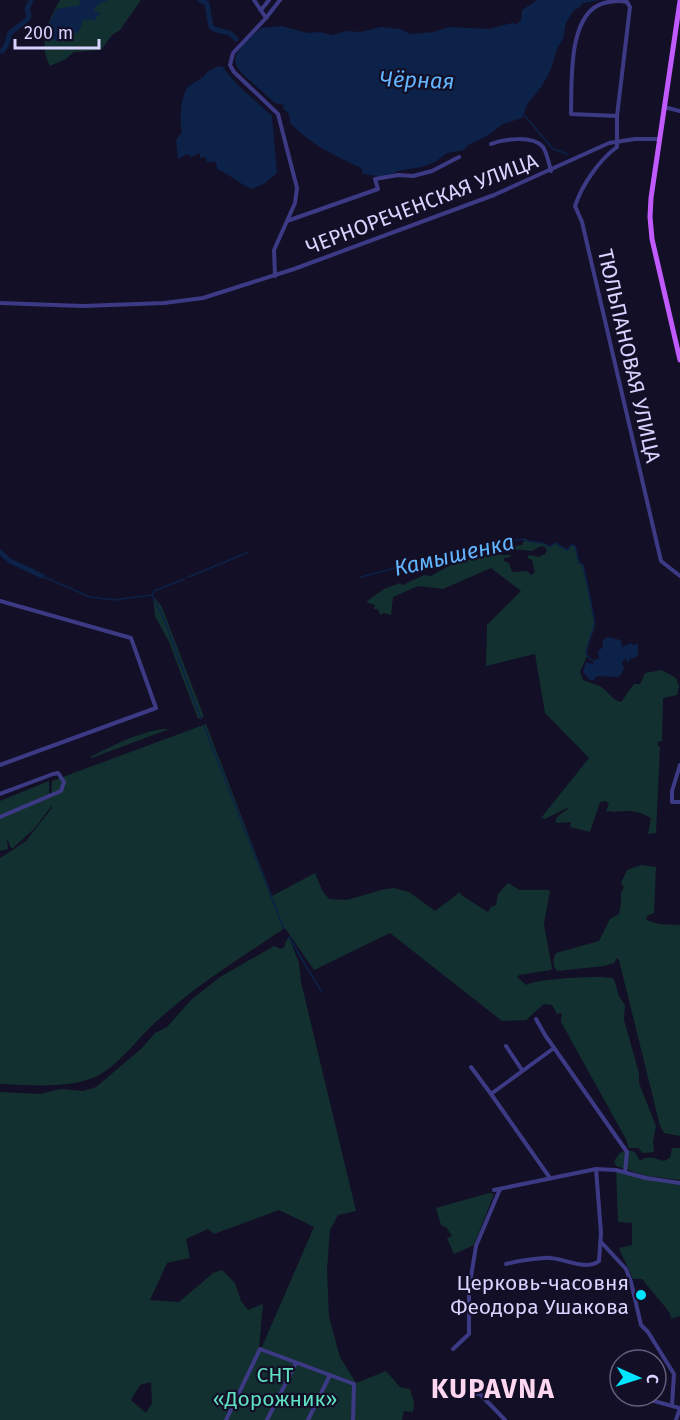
<svg xmlns="http://www.w3.org/2000/svg" width="680" height="1420" font-family="'Fira Sans',sans-serif">
	<rect width="100%" height="100%" fill="#130f26"/>
	<!-- green -->
	<g fill="#12302f" fill-rule="evenodd">
		<path d="M60,0H141L120,30L112,35L101,50L74,52L66,59L50,66C38,44 48,20 60,0Z"/>
		<path d="M525,539C533,546 539,539 550,547L555,543L567,550L569,549L570,545L575,546L579,562L583,565L595,626L586,652L587,656L580,672L583,680C588,682 592,683 597,685C607,688 611,700 621,702L634,684H640L645,673L662,670L676,678L679,686L677,695L663,698L662,741H659L657,744L660,747L656,833L648,834L651,818C629,806 626,814 606,811L609,804L606,801L600,802L590,832L570,827L571,822L557,823L555,821L558,816L568,809L567,808L545,819L541,818L589,758L545,713L535,654L486,666L487,625L521,591L491,568L443,589L418,586L393,597L391,615L384,613L380,615L378,609H374L375,605L366,602L384,589L400,583L403,585L424,575L431,576L456,562L477,558L478,555H510L511,557L504,558V561L509,563L512,572L527,571L531,575L535,572L532,560L527,558L529,555L539,557L545,554L547,551L545,547L541,546L532,551L511,549V547L522,545Z"/>
		<path d="M153,596L162,607L204,717L198,719L169,642L155,616Z"/>
		<path d="M206,724L272,896L315,873L323,892L329,899L347,900L381,890L394,888L409,892L435,911L460,892L461,895L488,912L491,907L496,905L498,894L508,883L520,890H547L550,891L544,924L552,968L551,970L519,975L517,977L526,985C534,979 605,974 614,979L619,996L625,1005L624,1020L639,1073V1083L656,1126L653,1142L654,1152L643,1153L638,1148H628L627,1141L561,1022L562,1013L557,1014L552,1005L544,1004L526,1020L502,1021L390,933L314,970L285,928C242,957 198,984 159,1019C141,1034 117,1068 95,1077C66,1089 30,1085 0,1084V858L26,841L51,809L52,805L35,828L13,848H11L7,838L8,849L0,851V801L49,781V793L51,795L52,781Z"/>
		<path d="M163,729H169L92,758L90,757C114,745 136,733 163,729Z"/>
		<path d="M641,865L656,867L654,913L647,916L646,920L660,924L680,925V1136L664,1133L660,1126L619,960L617,958L614,963L604,966L557,971C552,966 553,958 556,953L599,941L610,919L619,914L621,904V893L624,887L621,883L627,870Z"/>
		<path d="M289,937L299,963L301,982L356,1211L338,1215L330,1230L327,1269L329,1317L340,1357L356,1383L386,1371L400,1387L410,1389L414,1402L413,1412L404,1411L402,1420H0V1092L40,1094L61,1089L83,1091L96,1087L141,1049L155,1033L167,1027L191,1000L220,977L274,946L281,949L285,947V943ZM279,1210L314,1227L261,1349L259,1348L263,1304L248,1310L241,1301L235,1283L222,1270L213,1273L179,1302L150,1300L167,1263L190,1258L186,1239L208,1229L214,1234ZM151,1382L152,1403L146,1413L131,1400L140,1385Z"/>
		<path d="M672,1148H680V1180L647,1176L616,1166L614,1161L620,1153L627,1150L635,1152L640,1161C647,1154 656,1159 664,1161L670,1158Z"/>
		<path d="M616,1170L646,1178L680,1183V1316L671,1319L670,1313L642,1279H633L619,1248L632,1245V1223L618,1222Z"/>
		<path d="M489,1193L494,1194L474,1245L454,1254L447,1238L452,1236L447,1228L441,1225L436,1208Z"/>
	</g>
	<!-- water -->
	<g fill="#0c2248">
		<path d="M79,0H109L100,3L94,9L95,11L101,14L97,16L95,21L91,19L82,21L81,28L77,33H73L59,42L49,37L48,26L56,9L80,5Z"/>
		<path d="M537,0H600L583,3L579,8L574,10L566,23L563,39L557,49L551,69L542,86L528,103L522,118L503,124L487,136L468,145L464,150L447,153L435,162L422,167L398,171L385,177L363,174L361,168C335,156 310,144 290,123L289,114L283,108L284,105L275,103L247,78L238,69L235,61L236,54L248,39L261,28L281,26L308,33L320,32L332,35L347,31L361,32L381,27L400,29L411,34L434,32L449,27L489,29L512,23L517,24L521,20L522,10Z"/>
		<path d="M218,66L223,67C236,86 255,100 272,116L277,173L264,184L251,189C239,183 230,175 217,169L216,162H207L205,157L200,158V153L192,157L187,154L178,159L176,140L182,132C179,122 181,94 188,87C194,81 203,80 207,72Z"/>
		<path d="M608,637L621,640L622,647L631,643L633,645L638,644V655L634,658H631L627,664V659L624,660L622,663L624,669L619,677L597,676L594,680H590L583,672L586,662L593,664V661L599,658L598,651L603,647V640Z"/>
	</g>
	<g fill="none" stroke-linecap="round" stroke-linejoin="round">
		<!-- stream -->
		<g stroke="#0c2248" stroke-width="1.5">
			<path d="M524,115L553,149L568,154"/>
			<path d="M42,576L90,597L114,600L152,595L154,591L184,579"/>
			<path d="M188,577L247,553"/>
			<path d="M361,577L484,545L525,539C533,546 539,538 550,547L555,543L567,550L572,545L575,546L579,563L583,565L594,618"/>
			<path d="M152,595L164,619L201,719"/>
			<path d="M593,661L587,656L586,652L595,621"/>
			<path d="M204,726L284,929"/>
			<path d="M289,937L321,991"/>
		</g>
		<!-- river -->
		<g stroke="#0c2248" stroke-width="5">
			<path d="M200,0L207,3L211,27C220,34 228,28 236,39"/>
			<path d="M2,51L6,46L10,33L28,19L29,16L27,9L31,0"/>
			<path d="M0,552L10,561L42,576"/>
		</g>
		<!-- minor -->
		<g stroke="#3d3a85" stroke-width="4">
			<path d="M254,0L266,18"/>
			<path d="M280,0L266,18L233,53L230,65L234,72L278,114L297,188L295,203L287,221"/>
			<path d="M261,10L269,0"/>
			<path d="M664,107L680,111"/>
			<path d="M617,116L571,114C572,83 567,13 604,3C612,1 620,0 627,2L630,7L617,116V147C599,160 582,185 575,206L582,222L661,561L680,576"/>
			<path d="M491,144C504,139 533,135 543,147C547,153 549,164 551,171"/>
			<path d="M275,276L274,250L287,221L378,189L375,179L398,175L413,176L432,171L459,157"/>
			<path d="M0,303L83,306L164,303L203,298L294,269L494,195L609,143L635,139H660"/>
			<path d="M0,601L131,638L156,708L0,765"/>
			<path d="M680,765L672,791V802H680"/>
			<path d="M0,794L53,774L58,773L64,782L61,791L0,817"/>
			<path d="M536,1019L545,1035L627,1152L625,1172"/>
			<path d="M506,1046L522,1070"/>
			<path d="M471,1067L491,1094L554,1048"/>
			<path d="M491,1094L550,1178"/>
			<path d="M494,1190L596,1169L616,1170L646,1178L680,1183"/>
			<path d="M601,1242L626,1269L631,1282L641,1325L648,1332L674,1374L672,1405"/>
			<path d="M506,1264C517,1261 532,1259 544,1258C561,1256 585,1272 599,1261L601,1233L596,1169"/>
			<path d="M453,1349L469,1334V1289L476,1246L500,1189"/>
			<path d="M475,1394H480L505,1420"/>
			<path d="M630,1402L639,1397L680,1408"/>
			<path d="M226,1420L260,1349L354,1384L353,1420"/>
			<path d="M267,1420L296,1363"/>
			<path d="M308,1420L330,1375"/>
			<path d="M676,1420L680,1408"/>
		</g>
		<!-- major -->
		<path stroke="#c25bff" stroke-width="5" d="M680,1L651,198L650,217L652,239L680,360"/>
	</g>
	<!-- markers -->
	<circle fill="#00e5ff" stroke="#130f26" stroke-width="2" cx="641" cy="1295" r="6"/>
	<g text-anchor="middle" dominant-baseline="central" stroke-width="4.5" stroke-linejoin="round" paint-order="stroke">
		<!-- street labels -->
		<g font-size="21" fill="#d9d4ff" stroke="#130f26">
			<text transform="translate(422 204) rotate(-21)">ЧЕРНОРЕЧЕНСКАЯ УЛИЦА</text>
			<text transform="translate(629 356) rotate(77)">ТЮЛЬПАНОВАЯ УЛИЦА</text>
		</g>
		<!-- poi labels -->
		<g font-size="21" fill="#d9d4ff" stroke="#130f26" text-anchor="end">
			<text x="629" y="1283">Церковь-часовня<tspan x="629" dy="24">Феодора Ушакова</tspan></text>
		</g>
		<!-- park labels -->
		<g font-size="21" fill="#5fe0c0" stroke="#130f26">
			<text x="275" y="1375">СНТ<tspan x="275" dy="24">«Дорожник»</tspan></text>
		</g>
		<!-- water labels -->
		<g font-size="22" font-style="italic" fill="#62b6ff" stroke="#130f26">
			<text transform="translate(417 80) rotate(2)">Чёрная</text>
			<text transform="translate(454 555) rotate(-13)">Камышенка</text>
		</g>
		<!-- district labels -->
		<g font-size="27" font-weight="bold" letter-spacing="1.5" fill="#ffd6f0" stroke="#130f26">
			<text x="493" y="1389">KUPAVNA</text>
		</g>
	</g>
	<!-- north arrow -->
	<g transform="translate(638 1378) rotate(93)"><circle r="28" fill="#130f26" stroke="#625e7d" stroke-width="1.5"/>
	<path d="M0-4.5L10 22L0 15L-10 22Z" fill="#00e5ff"/>
	<text y="-9" font-size="16" font-weight="bold" text-anchor="middle" fill="#d9d4ff">С</text>
	</g>
	<!-- scale -->
	<path d="M15 39v9h84v-9" fill="none" stroke="#d9d4ff" stroke-width="3"/>
	<text x="24" y="39" font-size="18" fill="#d9d4ff" stroke="#130f26" stroke-width="4.5" paint-order="stroke">200 m</text>
</svg>
